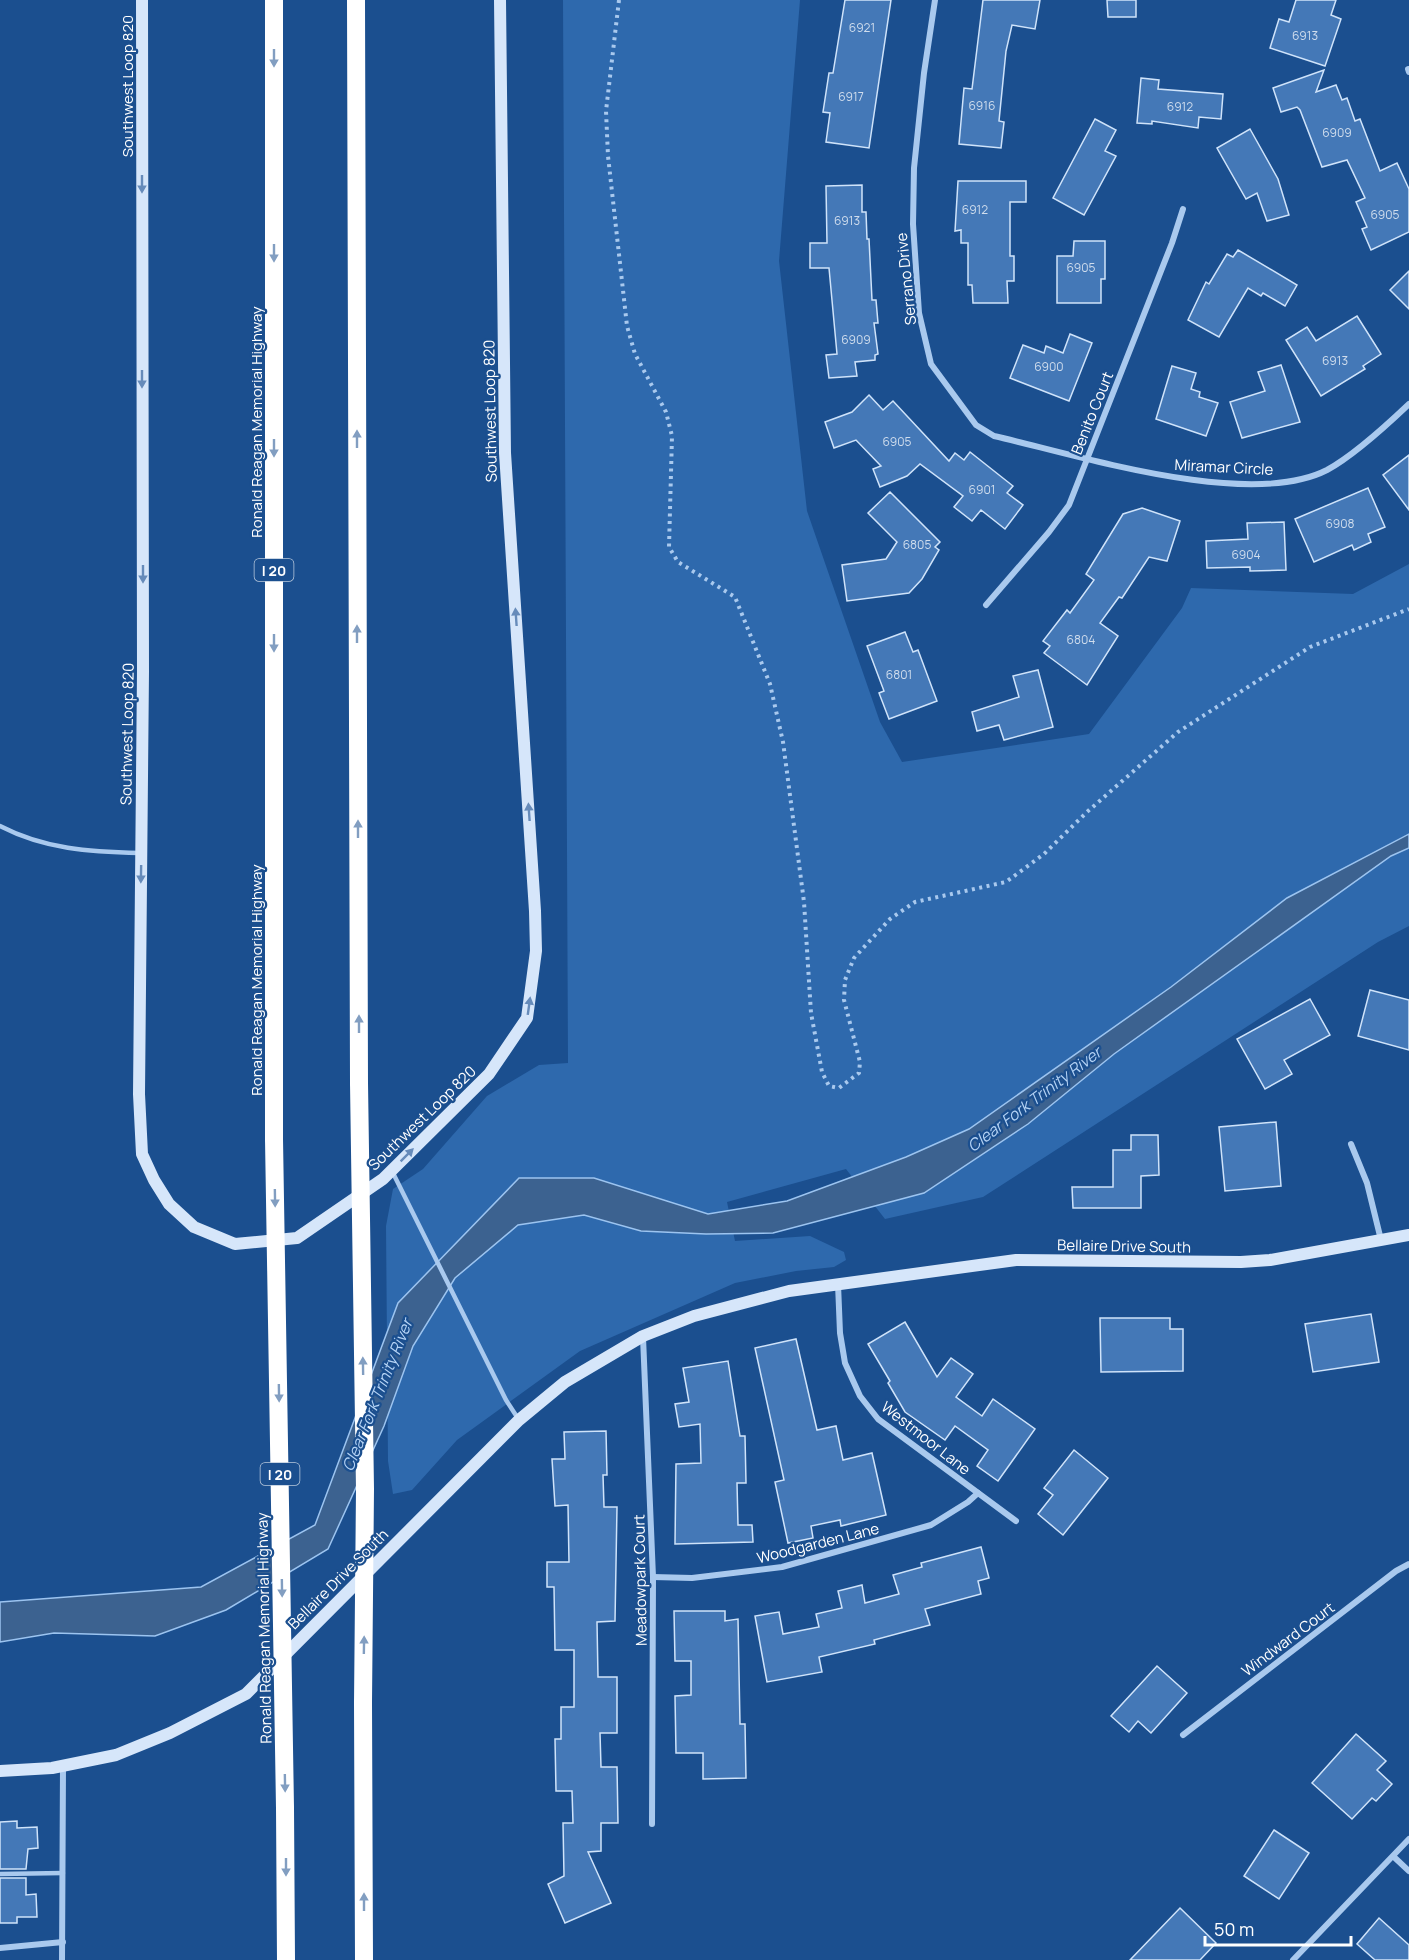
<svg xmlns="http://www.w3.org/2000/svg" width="1409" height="1960" font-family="Manrope,sans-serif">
	<rect width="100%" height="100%" fill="#1b4f8f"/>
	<!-- green -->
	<path fill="#2e69ad" d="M563,0H800L779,261L807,511L880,722L902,762L1089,734L1182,608L1191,588L1353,594L1409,564V926L1378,942L983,1197L885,1219L846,1169L727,1202L735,1241L810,1236L844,1252L846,1260L834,1267L796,1271L735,1283L580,1351L457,1440L412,1490L393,1494L388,1461L386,1226L393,1189L423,1169L487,1096L539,1065L568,1063Z"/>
	<!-- water -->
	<path fill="#3c6290" stroke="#9cc4f0" stroke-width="1.5" d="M1409,834V848L1391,856L1114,1054L1028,1124L924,1193L773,1233L706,1234L641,1231L584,1215L518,1225L455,1278L413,1346L384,1426L328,1549L226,1610L155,1636L54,1633L0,1642V1602L201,1587L315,1525L398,1303L519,1178H594L708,1214L787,1201L906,1157L969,1129L1171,987L1287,898Z"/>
	<!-- building -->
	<g fill="#4478b7" stroke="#cfe3fa" stroke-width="1.5">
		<path d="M845,0H891L869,148L826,142L830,113L823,112L829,73H833Z"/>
		<path d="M983,0H1040L1035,29L1012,25L1006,51L999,121L1004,122L1001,148L959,144L964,88L972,89Z"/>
		<path d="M1107,0H1136V17H1108Z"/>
		<path d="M1296,0H1336L1331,15L1341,19L1325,66L1270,48L1279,19L1289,22Z"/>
		<path d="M1324,70L1316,92L1336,85L1342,100L1347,98L1355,121L1360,119L1380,171L1397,163L1409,189V232L1371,250L1362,229L1367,227L1356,202L1365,198L1347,160L1322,167L1300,110L1297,107L1281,112L1273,88Z"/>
		<path d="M1141,78L1159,80L1158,89L1223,94L1221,119L1199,117L1198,128L1152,121V124L1137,123Z"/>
		<path d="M1095,119L1116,130L1105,151L1116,156L1084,215L1053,198Z"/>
		<path d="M1250,129L1278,179L1289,215L1267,221L1257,193L1246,199L1217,148Z"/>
		<path d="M958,181H1026V202H1010V256H1014V281H1007L1008,303H973L972,285H968V243H961V230L955,231Z"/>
		<path d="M862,185V212H866L867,239H869L872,300H876L878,323H874L878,354L875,355V360L855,362L857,376L829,378L826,355L837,354L829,268H810V243H827L826,186Z"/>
		<path d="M1074,241H1105V279H1101V303H1057V256H1073Z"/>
		<path d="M1238,250L1297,285L1285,306L1263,293L1261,296L1248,288L1219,337L1188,320L1206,282L1209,284L1227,254L1233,257Z"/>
		<path d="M1409,271V309L1390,290Z"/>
		<path d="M1357,316L1381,354L1363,366L1365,369L1321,396L1286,340L1307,327L1316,341Z"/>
		<path d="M1070,334L1092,343L1069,401L1010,378L1023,345L1044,353L1046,346L1063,353Z"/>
		<path d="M1281,365L1300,422L1242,438L1230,402L1265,391L1258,372Z"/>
		<path d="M1172,366L1196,373L1191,389L1200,392L1199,397L1218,403L1206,436L1156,419Z"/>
		<path d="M869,395L883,410L893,401L949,461L955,453L964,460L970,452L1013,486L1007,493L1023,505L1005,529L981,510L972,521L954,507L963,496L920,464L907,476L880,487L873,469L881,466L856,440L834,448L825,422L852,412Z"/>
		<path d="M1409,455V510L1383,475Z"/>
		<path d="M1368,488L1385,527L1368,534L1371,542L1354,550L1352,545L1314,562L1295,519Z"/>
		<path d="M890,492L940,542L935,547L939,550L922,579L909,593L847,601L842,565L886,559L897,542L868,513Z"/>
		<path d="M1142,508L1180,521L1167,561L1149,557L1122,598L1119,597L1100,623L1118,636L1087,685L1044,653L1050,646L1043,641L1067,610L1070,613L1094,580L1086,574L1123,514Z"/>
		<path d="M1284,522L1286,570L1250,571V567L1207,568L1206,541L1248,539L1247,523Z"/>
		<path d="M905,632L913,652L918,650L937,701L889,719L879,693L884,691L867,646Z"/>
		<path d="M1038,670L1053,727L1004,740L999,725L977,731L972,712L1019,697L1013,676Z"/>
		<path d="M1370,990L1409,1000V1050L1358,1036Z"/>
		<path d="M1310,999L1330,1035L1284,1060L1292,1074L1265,1089L1237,1039Z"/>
		<path d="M1276,1122L1281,1186L1225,1191L1219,1127Z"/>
		<path d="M1131,1135H1158L1159,1175L1141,1176V1208H1073L1072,1187H1113V1150H1131Z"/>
		<path d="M1371,1314L1379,1362L1313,1372L1305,1324Z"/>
		<path d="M1100,1318H1170V1329H1183V1371L1101,1372Z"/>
		<path d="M905,1322L937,1377L951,1358L973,1374L956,1397L982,1416L993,1399L1035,1429L998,1481L977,1466L988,1450L955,1426L945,1440L905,1412L888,1383L890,1381L868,1344Z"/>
		<path d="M796,1339L817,1430L836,1426L843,1460L872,1453L886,1515L841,1526L840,1520L811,1526L813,1538L788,1543L775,1482L784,1480L755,1348Z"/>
		<path d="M728,1361L740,1436H745L746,1483H737L738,1525H752L753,1542L675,1544L676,1464L701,1463L700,1424L679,1427L675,1404L689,1402L683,1368Z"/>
		<path d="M606,1431L607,1475H603L604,1507H617L615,1621L597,1622L598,1677H617V1733H600L601,1767H617L618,1823H601V1851L588,1852L611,1903L565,1923L548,1884L564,1876L563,1823H573L572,1791H556L555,1739H561V1707H574V1650H555L554,1587H547V1562H569L568,1505L555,1506L552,1459H565L564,1432Z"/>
		<path d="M1074,1450L1108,1478L1063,1535L1038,1514L1053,1495L1044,1488Z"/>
		<path d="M981,1547L989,1578L978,1581L981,1594L925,1609L930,1625L874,1640L875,1644L819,1657L822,1672L767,1682L755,1616L779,1612L783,1634L819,1627L816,1614L842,1608L838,1591L862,1585L865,1603L899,1594L893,1575L922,1567L921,1563Z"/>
		<path d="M674,1611H725V1621L738,1619L740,1724H745L746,1778L703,1779V1753H676L675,1696L691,1695V1661H675Z"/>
		<path d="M1157,1666L1187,1693L1151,1733L1138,1721L1129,1732L1111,1716Z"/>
		<path d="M1356,1734L1386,1761L1377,1770L1392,1784L1376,1801L1372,1798L1352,1819L1312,1783Z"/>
		<path d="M17,1821V1828L37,1827L38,1848L28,1849L26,1869H0V1822Z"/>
		<path d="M1274,1830L1309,1853L1279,1899L1244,1876Z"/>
		<path d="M0,1878H26V1895L36,1894L37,1917H17V1923H0Z"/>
		<path d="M1180,1908L1216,1943L1200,1960H1130Z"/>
		<path d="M1379,1918L1409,1945V1960H1375L1357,1944Z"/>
	</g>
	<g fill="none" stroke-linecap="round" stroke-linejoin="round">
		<!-- path -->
		<path stroke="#a9c9ee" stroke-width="4" stroke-dasharray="3 4.5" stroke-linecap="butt" d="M619,0L606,111L608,156L627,326L635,354L666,412L672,436L669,547L678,562L735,597L770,684L783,742L804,902L811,1013L822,1072L829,1086L839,1088L859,1073L860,1062L844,1000L845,980L854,958L890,919L915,902L1006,882L1044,854L1087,812L1178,732L1310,647L1409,609"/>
		<!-- lane -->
		<g stroke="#a9c9ee" stroke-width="4.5">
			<path d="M0,826C44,849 90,852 140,853"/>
			<path d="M392,1171L506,1400L519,1420"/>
			<path d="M0,1874L63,1873"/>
		</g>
		<!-- street -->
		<g stroke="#a9c9ee" stroke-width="6">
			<path d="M935,0L924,73L914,168L913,224L919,313L931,364L976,425L994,436C1077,455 1249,510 1327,470C1351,457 1389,423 1409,404"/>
			<path d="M1408,69L1409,72"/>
			<path d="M986,605L1049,532L1069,505L1172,243L1183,209"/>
			<path d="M1351,1144L1367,1183L1381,1240"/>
			<path d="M838,1284L840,1333L845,1363L860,1396L878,1419L1016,1521"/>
			<path d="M643,1337L653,1577L652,1824"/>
			<path d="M653,1577L692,1578L782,1567L931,1525L968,1502L978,1493"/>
			<path d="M1183,1735L1396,1571L1409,1564"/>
			<path d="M1394,1857L1409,1871"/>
			<path d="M0,1948L63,1942"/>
			<path d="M62,1960L63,1766"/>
			<path d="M1293,1960L1409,1839"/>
		</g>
		<!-- secondary -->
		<g stroke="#d6e6fa" stroke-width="12">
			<path d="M142,0L143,671L139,1094L142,1154L154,1180L169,1204L194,1227L235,1244L297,1238L383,1179L489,1074L527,1018L536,951L535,911L505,453L500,0"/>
			<path d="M0,1771L52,1768L116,1755L170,1733L246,1694L519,1420L565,1382L643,1336L694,1316L789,1291L1016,1260L1241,1262L1270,1260L1409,1235"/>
		</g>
		<!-- highway -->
		<g stroke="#fff" stroke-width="18">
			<path d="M356,0L359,1083"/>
			<path d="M274,1139V0"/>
			<path d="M363,1703L364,1960"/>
			<path d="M285,1808L286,1960"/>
		</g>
		<!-- highway-bridge -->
		<g stroke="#fff" stroke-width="18">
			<path d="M359,1083L365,1489L363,1703"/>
			<path d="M274,1139L285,1808"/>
		</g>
	</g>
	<!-- one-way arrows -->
	<defs><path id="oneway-solid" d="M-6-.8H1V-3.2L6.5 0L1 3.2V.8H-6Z" transform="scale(1.5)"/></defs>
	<g fill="#829ec1">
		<use href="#oneway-solid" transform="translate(274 58) rotate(90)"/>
		<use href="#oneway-solid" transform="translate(274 253) rotate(90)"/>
		<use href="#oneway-solid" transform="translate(357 439) rotate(-90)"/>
		<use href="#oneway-solid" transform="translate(274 448) rotate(90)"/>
		<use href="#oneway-solid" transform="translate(357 634) rotate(-90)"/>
		<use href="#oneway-solid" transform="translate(274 643) rotate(90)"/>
		<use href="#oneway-solid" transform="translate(358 829) rotate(-90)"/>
		<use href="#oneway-solid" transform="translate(359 1024) rotate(-90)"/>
		<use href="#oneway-solid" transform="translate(275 1198) rotate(89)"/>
		<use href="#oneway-solid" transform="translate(363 1366) rotate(-91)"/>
		<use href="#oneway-solid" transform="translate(279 1393) rotate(89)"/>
		<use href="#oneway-solid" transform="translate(282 1588) rotate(89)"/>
		<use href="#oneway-solid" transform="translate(364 1645) rotate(-89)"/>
		<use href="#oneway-solid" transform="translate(285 1783) rotate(89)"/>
		<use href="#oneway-solid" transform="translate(286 1867) rotate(90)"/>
		<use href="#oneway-solid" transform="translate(364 1902) rotate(-90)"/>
	</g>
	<g fill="#668bba">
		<use href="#oneway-solid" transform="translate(142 184) rotate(90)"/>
		<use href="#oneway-solid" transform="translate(142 379) rotate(90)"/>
		<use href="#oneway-solid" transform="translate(143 574) rotate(90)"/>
		<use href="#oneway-solid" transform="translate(516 617) rotate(-94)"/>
		<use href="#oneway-solid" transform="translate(529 812) rotate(-94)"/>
		<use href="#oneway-solid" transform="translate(141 874) rotate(91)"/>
		<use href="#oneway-solid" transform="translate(529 1006) rotate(-82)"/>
		<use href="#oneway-solid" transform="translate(407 1155) rotate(-45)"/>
	</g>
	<g text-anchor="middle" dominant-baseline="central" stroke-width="4.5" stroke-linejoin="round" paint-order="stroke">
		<!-- number labels -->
		<g font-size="12" fill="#d0dded">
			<text x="862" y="27">6921</text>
			<text x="1305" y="35">6913</text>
			<text x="851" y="96">6917</text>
			<text x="982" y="105">6916</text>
			<text x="1180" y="106">6912</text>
			<text x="1337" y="132">6909</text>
			<text x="975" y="209">6912</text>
			<text x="1385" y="214">6905</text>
			<text x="847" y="220">6913</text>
			<text x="1081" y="267">6905</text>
			<text x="856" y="339">6909</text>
			<text x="1335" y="360">6913</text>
			<text x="1049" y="366">6900</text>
			<text x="897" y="441">6905</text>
			<text x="982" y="489">6901</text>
			<text x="1340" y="523">6908</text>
			<text x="917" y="544">6805</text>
			<text x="1246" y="554">6904</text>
			<text x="1081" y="639">6804</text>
			<text x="899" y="674">6801</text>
		</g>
		<!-- shield labels -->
		<g fill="#1b4f8f" stroke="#bbcadd" stroke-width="1.5">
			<rect x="254.5" y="559" width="39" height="22" rx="4.5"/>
			<rect x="260.5" y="1463" width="39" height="22" rx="4.5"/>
		</g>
		<g font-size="14" font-weight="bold" fill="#fff">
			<text x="274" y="570">I 20</text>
			<text x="280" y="1474">I 20</text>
		</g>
		<!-- street labels -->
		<g font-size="15" fill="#fff" stroke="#1b4f8f">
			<text transform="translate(127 86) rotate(-90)">Southwest Loop 820</text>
			<text transform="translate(906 279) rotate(-96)">Serrano Drive</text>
			<text transform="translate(490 411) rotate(-91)">Southwest Loop 820</text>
			<text transform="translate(1092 413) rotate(-68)">Benito Court</text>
			<text transform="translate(256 422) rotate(-90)">Ronald Reagan Memorial Highway</text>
			<text transform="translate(1224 467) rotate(3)">Miramar Circle</text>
			<text transform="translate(127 734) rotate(-89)">Southwest Loop 820</text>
			<text transform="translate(256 980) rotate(-90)">Ronald Reagan Memorial Highway</text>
			<text transform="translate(422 1118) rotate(-44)">Southwest Loop 820</text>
			<text transform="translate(1124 1246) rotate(1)">Bellaire Drive South</text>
			<text transform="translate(926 1438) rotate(38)">Westmoor Lane</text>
			<text transform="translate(818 1543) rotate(-14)">Woodgarden Lane</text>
			<text transform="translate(338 1579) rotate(-45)">Bellaire Drive South</text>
			<text transform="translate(640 1580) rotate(-91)">Meadowpark Court</text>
			<text transform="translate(264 1628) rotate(-91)">Ronald Reagan Memorial Highway</text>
			<text transform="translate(1288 1639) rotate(-37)">Windward Court</text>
		</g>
		<!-- water labels -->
		<g font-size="16" font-style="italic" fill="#b5d3f5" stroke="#1b4f8f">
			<text transform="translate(1034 1099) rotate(-37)">Clear Fork Trinity River</text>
			<text transform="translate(377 1395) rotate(-68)">Clear Fork Trinity River</text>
		</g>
	</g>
	<!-- scale -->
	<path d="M1205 1936v9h146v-9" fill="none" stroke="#ffffff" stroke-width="3"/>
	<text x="1214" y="1936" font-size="18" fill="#ffffff" stroke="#1b4f8f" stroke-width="4.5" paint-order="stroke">50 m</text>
</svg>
